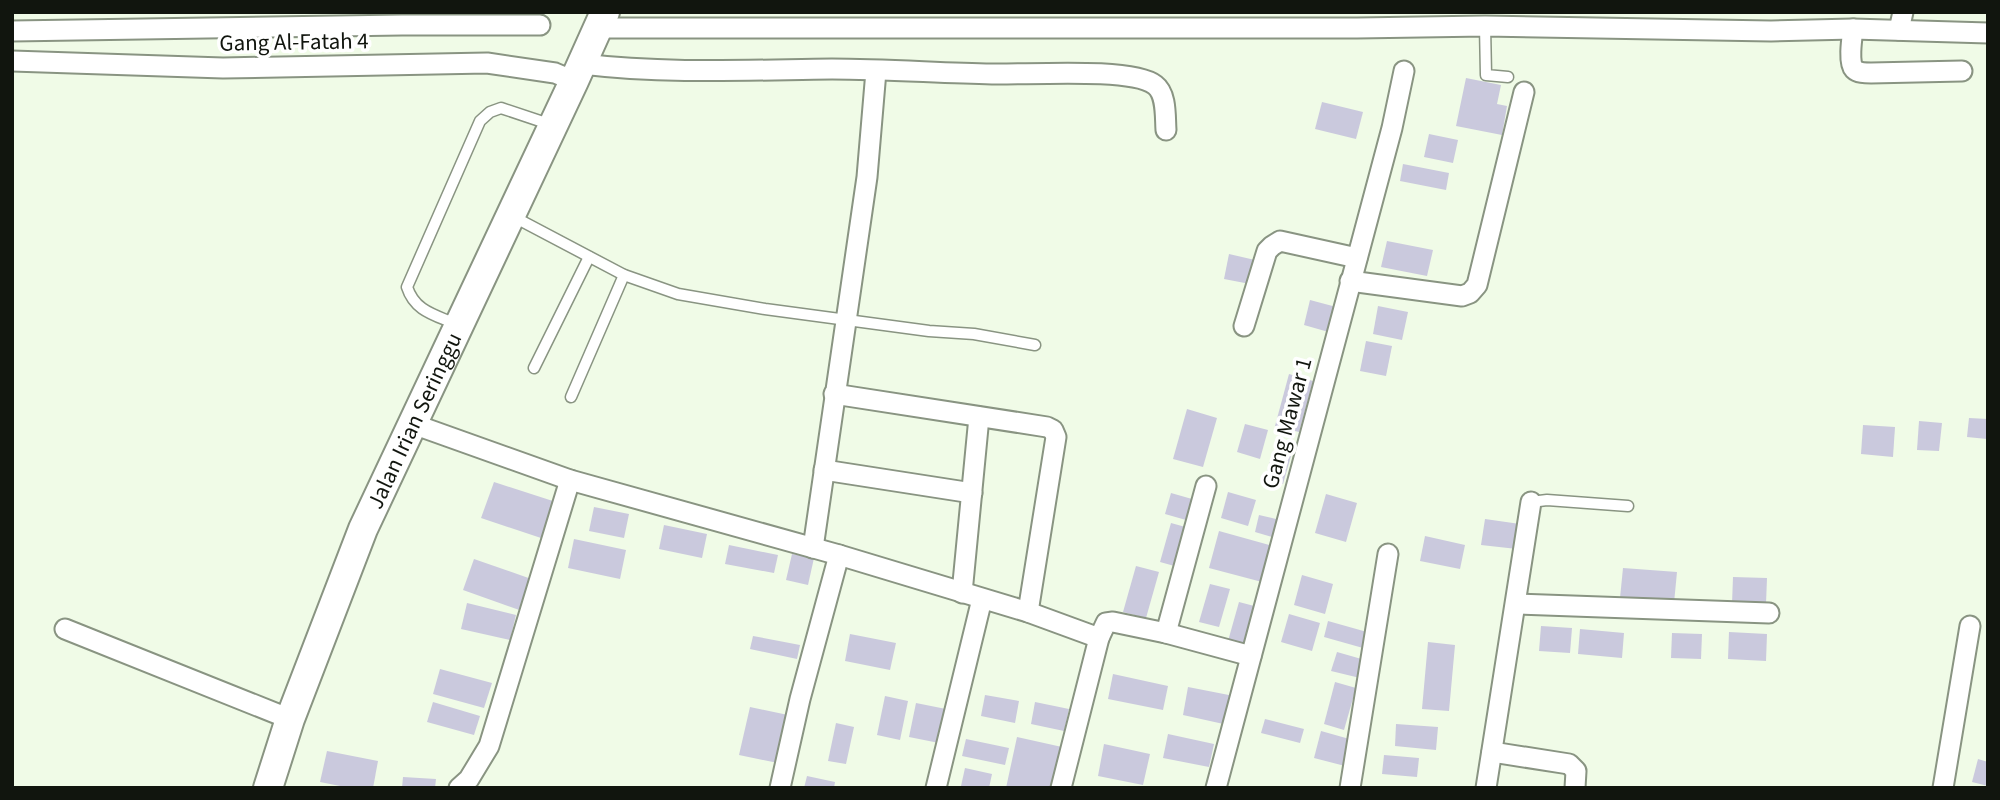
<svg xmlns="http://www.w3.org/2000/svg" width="2000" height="800" font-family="'Source Sans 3',sans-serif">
	<rect width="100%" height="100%" fill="#f0fbe7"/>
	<!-- building -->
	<g fill="#cac9dd">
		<path d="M1466,78L1501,85L1497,104L1507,106L1502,135L1456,126Z"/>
		<path d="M1322,102L1363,112L1356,139L1315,129Z"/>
		<path d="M1429,134L1458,140L1453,163L1424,157Z"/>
		<path d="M1403,164L1449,173L1446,190L1400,181Z"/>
		<path d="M1387,241L1433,250L1427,276L1381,267Z"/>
		<path d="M1229,254L1255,260L1250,284L1224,279Z"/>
		<path d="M1310,300L1340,308L1332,333L1304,325Z"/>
		<path d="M1378,306L1408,312L1402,340L1373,334Z"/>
		<path d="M1366,341L1392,346L1386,376L1360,371Z"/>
		<path d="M1289,374L1313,381L1299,432L1275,426Z"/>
		<path d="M1187,409L1217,418L1203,467L1173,459Z"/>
		<path d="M1969,418L1988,419L1987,439L1967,437Z"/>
		<path d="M1919,421L1942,423L1939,451L1917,450Z"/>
		<path d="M1245,424L1268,430L1260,459L1237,452Z"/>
		<path d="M1863,425L1895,427L1893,457L1861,454Z"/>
		<path d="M1273,451L1291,456L1283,484L1265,479Z"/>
		<path d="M494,482L559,503L547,540L481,518Z"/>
		<path d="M1228,492L1256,500L1248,526L1221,518Z"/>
		<path d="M1171,493L1192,499L1186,520L1165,514Z"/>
		<path d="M1326,494L1357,503L1346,542L1315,533Z"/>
		<path d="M594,507L629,514L624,538L589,531Z"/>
		<path d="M1259,515L1280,520L1275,538L1255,532Z"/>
		<path d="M1485,519L1520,524L1517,549L1481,545Z"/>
		<path d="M1171,523L1189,528L1178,567L1160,562Z"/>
		<path d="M664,525L707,534L702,558L659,549Z"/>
		<path d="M1219,531L1273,546L1262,582L1209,568Z"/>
		<path d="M1425,536L1465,545L1460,569L1420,561Z"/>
		<path d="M574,539L626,550L620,579L568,568Z"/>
		<path d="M729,545L778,555L774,573L725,564Z"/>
		<path d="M792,554L814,558L808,585L786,580Z"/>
		<path d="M474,559L537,581L525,612L463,590Z"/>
		<path d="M1136,566L1159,572L1146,618L1123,612Z"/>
		<path d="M1623,568L1677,572L1674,603L1620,598Z"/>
		<path d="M1302,575L1333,584L1325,614L1294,605Z"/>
		<path d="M1733,577L1767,578L1766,604H1732Z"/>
		<path d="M1210,584L1230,589L1219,627L1199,622Z"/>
		<path d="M1239,602L1258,607L1247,646L1228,641Z"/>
		<path d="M467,603L516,615L510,640L461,629Z"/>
		<path d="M1289,614L1320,623L1312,651L1281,642Z"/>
		<path d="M1328,621L1367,632L1363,648L1324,637Z"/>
		<path d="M1541,626L1572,628L1570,653L1539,651Z"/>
		<path d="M1580,629L1624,633L1622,658L1578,654Z"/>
		<path d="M1729,632L1767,634L1766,661L1728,659Z"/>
		<path d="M1672,633L1702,634L1701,659L1671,658Z"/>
		<path d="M850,634L896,643L890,670L845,661Z"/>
		<path d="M753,636L800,645L797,659L750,649Z"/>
		<path d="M1428,642L1455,645L1449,711L1422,709Z"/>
		<path d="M1337,652L1365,660L1360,678L1331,671Z"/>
		<path d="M440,669L492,683L484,708L433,694Z"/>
		<path d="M1113,674L1168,686L1163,710L1108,699Z"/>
		<path d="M1335,682L1356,688L1344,730L1324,724Z"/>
		<path d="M1188,687L1234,696L1228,725L1183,715Z"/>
		<path d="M985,695L1019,701L1015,723L981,716Z"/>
		<path d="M885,696L908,701L900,740L877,735Z"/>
		<path d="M433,702L480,716L474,735L427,722Z"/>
		<path d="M1035,702L1069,709L1064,731L1031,724Z"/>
		<path d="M916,703L951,710L944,744L909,737Z"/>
		<path d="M750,707L788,715L778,763L739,755Z"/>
		<path d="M1265,719L1304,729L1300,743L1261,733Z"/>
		<path d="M836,723L854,727L846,764L828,761Z"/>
		<path d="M1396,724L1438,727L1436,750L1395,746Z"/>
		<path d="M1321,731L1353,740L1345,766L1314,758Z"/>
		<path d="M1168,734L1214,744L1209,767L1163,758Z"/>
		<path d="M1017,737L1062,747L1053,788H1006Z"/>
		<path d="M966,739L1009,748L1005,765L962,756Z"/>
		<path d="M1104,744L1150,754L1143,785L1098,776Z"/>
		<path d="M327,751L378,761L373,788H350L320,782Z"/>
		<path d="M1384,755L1419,758L1417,777L1382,774Z"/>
		<path d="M1978,759L1988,762V786L1972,782Z"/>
		<path d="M965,768L992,774L989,788L961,786Z"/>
		<path d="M807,776L835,782L834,788H804Z"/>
		<path d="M403,777L436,779L435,788H402Z"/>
	</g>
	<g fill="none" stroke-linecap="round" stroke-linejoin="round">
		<!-- lane casing -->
		<g stroke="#899482" stroke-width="13">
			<g id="lane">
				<path d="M1485,26L1486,75L1508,77"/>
				<path d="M514,217L624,275L678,294L765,309L929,331L974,334L1035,345"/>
				<path d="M458,325C436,315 415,312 407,287L480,121L490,112L501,108L549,124"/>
				<path d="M534,368L589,257"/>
				<path d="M571,397L624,275"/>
				<path d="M1531,502L1547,500L1628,506"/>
			</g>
		</g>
		<!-- street casing -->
		<g stroke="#899482" stroke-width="23">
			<g id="street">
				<path d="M598,28H1357L1485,26L1771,31L1853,29L1988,33"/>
				<path d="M1853,29C1852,37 1848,63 1854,69C1858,73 1865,73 1871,73L1962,71"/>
				<path d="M1899,30L1903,12"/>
				<path d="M12,31L402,25H540"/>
				<path d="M12,61L223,68L487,63L555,73L574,81"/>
				<path d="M582,64C665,74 749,70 832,69C885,69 939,73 992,74C1026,75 1132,67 1155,85C1167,94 1165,117 1166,130"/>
				<path d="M1350,281L1462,296L1470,293L1477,285L1524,92"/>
				<path d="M1244,326L1267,251L1272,246L1280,241L1357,258"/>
				<path d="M834,394L1047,427L1053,430L1056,437L1028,612"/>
				<path d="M413,424L570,480L839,555L1028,612L1099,638"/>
				<path d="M824,470L972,493"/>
				<path d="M813,548L867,177L876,71"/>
				<path d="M962,593L979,417"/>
				<path d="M1516,604L1769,613"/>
				<path d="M65,629L290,719"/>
				<path d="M1166,633L1206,486"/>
				<path d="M1492,752L1569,764L1576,771L1575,788"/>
				<path d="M459,788L469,779L489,746L570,480"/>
				<path d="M780,788L800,699L839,555"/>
				<path d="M936,788L982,599"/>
				<path d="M1061,788L1099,638L1106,623L1113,622L1166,633L1251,656"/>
				<path d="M1216,788L1392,128L1404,71"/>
				<path d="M1350,788L1388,554"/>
				<path d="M1486,788L1531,502"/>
				<path d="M1943,788L1970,626"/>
			</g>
		</g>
		<!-- secondary casing -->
		<g stroke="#899482" stroke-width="32">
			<g id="secondary">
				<path id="s1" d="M268,788L290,719L363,529L574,81L605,12"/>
			</g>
		</g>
		<!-- lane -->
		<use href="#lane" stroke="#fff" stroke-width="10"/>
		<!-- street -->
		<use href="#street" stroke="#fff" stroke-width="19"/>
		<!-- secondary -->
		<use href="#secondary" stroke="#fff" stroke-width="28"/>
	</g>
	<g text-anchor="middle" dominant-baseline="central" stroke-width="7" stroke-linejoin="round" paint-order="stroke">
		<!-- street labels -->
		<g font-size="23" fill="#11150e" stroke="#fff">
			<text transform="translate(294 42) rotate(-1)">Gang Al-Fatah 4</text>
			<text stroke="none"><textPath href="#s1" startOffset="396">Jalan Irian Seringgu</textPath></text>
			<text transform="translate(1287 423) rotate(-75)">Gang Mawar 1</text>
		</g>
	</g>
	<!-- border -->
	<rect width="2000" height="800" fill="none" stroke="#11150e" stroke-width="28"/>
</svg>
